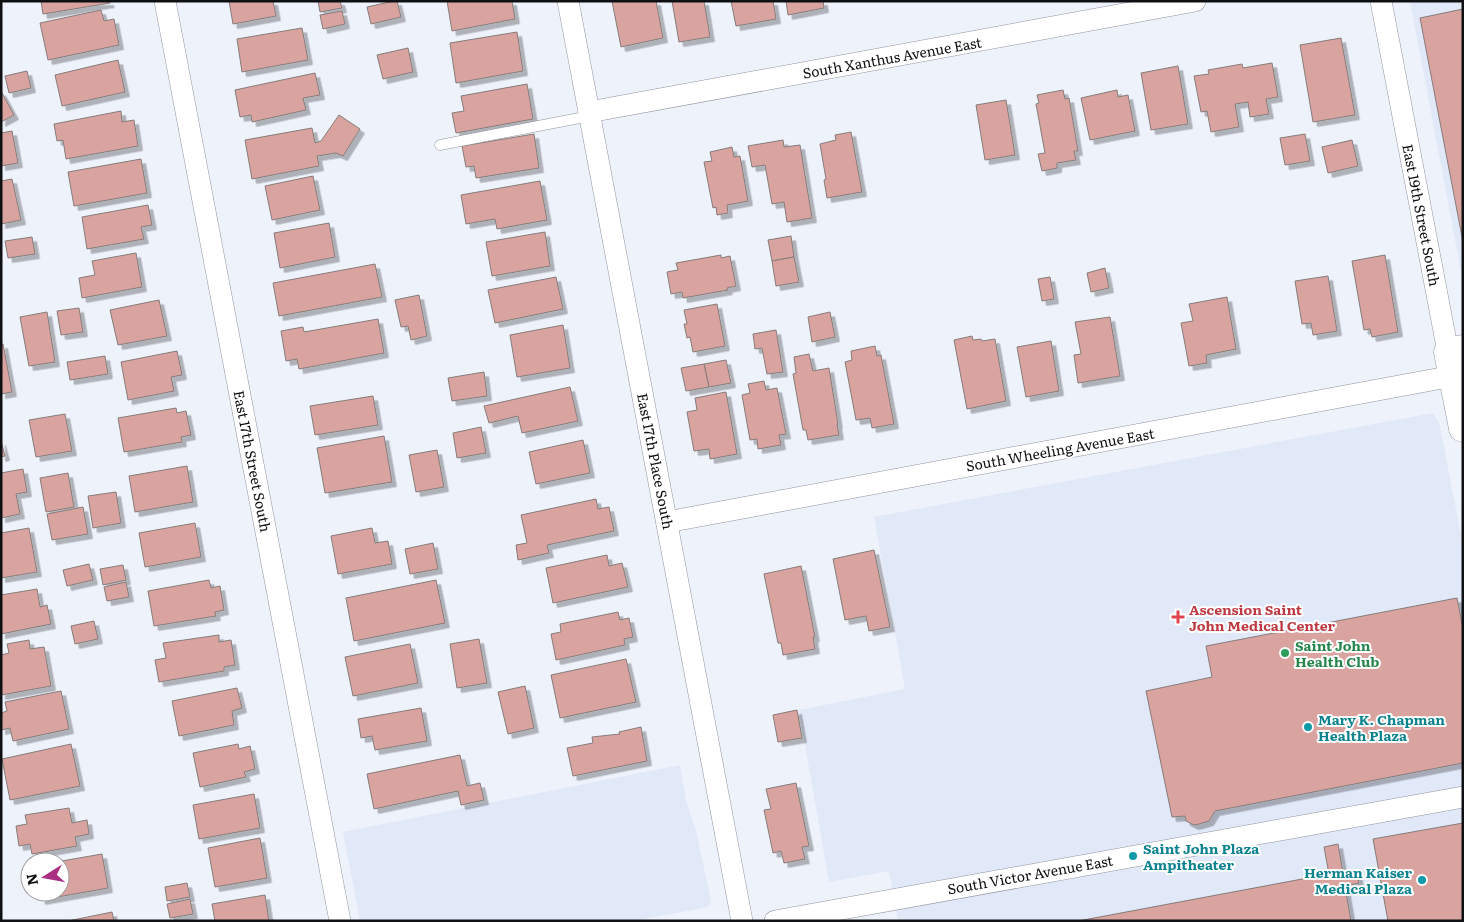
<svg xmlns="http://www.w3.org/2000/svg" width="1464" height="922" font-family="Literata,serif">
	<defs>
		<filter id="shadow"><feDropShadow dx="4.5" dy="4.5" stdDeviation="0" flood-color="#0004"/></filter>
	</defs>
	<rect width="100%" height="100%" fill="#eef2fb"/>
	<!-- built -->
	<g fill="#e1e8f8">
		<path d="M1410,1H1463V282Z"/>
		<path d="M1433,413L1439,422L1463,545V921H898L889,871L829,882L799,710L905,689L874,517Z"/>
		<path d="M680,765L686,801L696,830L711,902L708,907L633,921H360L343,832Z"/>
	</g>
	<!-- building -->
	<g fill="#d9a49f" stroke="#867b7a" filter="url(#shadow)">
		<path d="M41,1H109L110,3L43,14Z"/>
		<path d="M229,1H273L276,16L233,24Z"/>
		<path d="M318,1H340L342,8L320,12Z"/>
		<path d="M394,1H397L401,17L371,24L367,7Z"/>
		<path d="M447,1H512L515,19L452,31Z"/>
		<path d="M612,1H656L663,38L621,47Z"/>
		<path d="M672,1H704L710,37L679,42Z"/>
		<path d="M731,1H773L776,19L736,26Z"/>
		<path d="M786,1H823L824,8L788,15Z"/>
		<path d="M1463,9V242L1420,18Z"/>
		<path d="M101,10L104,21L114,19L119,45L48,60L40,23Z"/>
		<path d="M342,11L345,24L323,29L320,15Z"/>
		<path d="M302,28L308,60L242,72L237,39Z"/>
		<path d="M517,32L523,71L456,83L450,43Z"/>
		<path d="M1341,38L1355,115L1313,122L1300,45Z"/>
		<path d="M408,48L413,72L383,79L377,55Z"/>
		<path d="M118,60L125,92L62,106L55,75Z"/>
		<path d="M1272,63L1278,97L1266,99L1269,114L1250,117L1248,102L1235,104L1239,127L1211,132L1207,111L1201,112L1194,76L1209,74L1208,70L1242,64L1243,68Z"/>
		<path d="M1178,66L1188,124L1151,130L1141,73Z"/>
		<path d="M27,71L31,88L9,93L5,76Z"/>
		<path d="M315,73L320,95L303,98L306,110L252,122L251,115L240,117L235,90Z"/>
		<path d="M527,84L533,119L456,133L452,113L464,111L461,96Z"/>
		<path d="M1063,90L1065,99L1069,98L1078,151H1074L1076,160L1057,163V168L1042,171L1038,154L1045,153L1036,104L1039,103L1037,95Z"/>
		<path d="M1117,90L1118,97L1128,95L1135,131L1090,140L1081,98Z"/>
		<path d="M1,91L14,115L1,122Z"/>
		<path d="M1006,100L1015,155L985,160L976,105Z"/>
		<path d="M121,111L122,122L134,120L138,146L66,159L63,140L57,141L54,124Z"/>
		<path d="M339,115L360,129L343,156L336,153L317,156L319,166L252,179L245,140L312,128L315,143L321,141Z"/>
		<path d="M12,131L18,163L1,166V133Z"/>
		<path d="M851,132L862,192L827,198L824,180L826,179L820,144L836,140L835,135Z"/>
		<path d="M534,134L539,168L476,178L474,166L466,167L462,146Z"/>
		<path d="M1305,134L1310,161L1285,165L1280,138Z"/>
		<path d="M783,140L784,147L800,145L812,218L787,222L784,202L772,204L765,165L752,167L748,146Z"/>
		<path d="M1352,140L1358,166L1328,173L1322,147Z"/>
		<path d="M732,147L734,157L740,156L748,201L727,205L728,213L717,215L716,207L713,208L704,162L712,161L710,152Z"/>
		<path d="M141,159L147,193L74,206L68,172Z"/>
		<path d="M313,176L320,210L272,220L265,186Z"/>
		<path d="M12,179L21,220L1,224V181Z"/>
		<path d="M540,181L547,220L497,229L495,219L466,224L461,195Z"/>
		<path d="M148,205L152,225L141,227L144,239L87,249L82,217Z"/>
		<path d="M329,223L335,257L280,268L274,233Z"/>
		<path d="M545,232L550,266L492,276L486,242Z"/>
		<path d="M791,236L794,257L772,261L768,240Z"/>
		<path d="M32,237L35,254L8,258L5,241Z"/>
		<path d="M136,253L142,287L82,298L79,278L95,275L92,261Z"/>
		<path d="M721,255V258L730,256L736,286L727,288L728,290L683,298L682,292L671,294L667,272L678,270L676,263Z"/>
		<path d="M1385,255L1398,332L1372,337L1370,329L1364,330L1352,261Z"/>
		<path d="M794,257L799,282L776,286L772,261Z"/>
		<path d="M375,264L382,297L279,316L273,283Z"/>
		<path d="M1105,268L1109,288L1091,292L1087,273Z"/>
		<path d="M1328,276L1337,331L1313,335L1311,323L1302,324L1295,281Z"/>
		<path d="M556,277L563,309L495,323L488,290Z"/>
		<path d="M1050,277L1054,299L1042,301L1038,279Z"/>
		<path d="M419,295L427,336L411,340L408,326L401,327L395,300Z"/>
		<path d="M1227,297L1236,349L1206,355L1207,363L1189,366L1181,323L1193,321L1189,304Z"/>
		<path d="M159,300L167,336L118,345L110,310Z"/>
		<path d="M717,304L725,346L693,352L690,337L687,338L684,324H687L684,310Z"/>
		<path d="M79,308L83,332L61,335L57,311Z"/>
		<path d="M47,312L55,362L29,366L20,317Z"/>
		<path d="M830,312L835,337L812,342L808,317Z"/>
		<path d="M1110,317L1120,376L1078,383L1074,355L1081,354L1075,322Z"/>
		<path d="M378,319L384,353L299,369L297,359L286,361L281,331L303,327L304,332Z"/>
		<path d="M563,325L570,368L517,377L510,335Z"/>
		<path d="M776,330L783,372L767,374L762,348L755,349L753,334Z"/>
		<path d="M972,336L973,340L981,339L982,341L995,339L1006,401L967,409L954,340Z"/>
		<path d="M1051,341L1059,391L1026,397L1017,347Z"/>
		<path d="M1,344H3L12,392L1,394Z"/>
		<path d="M875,346L877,356L881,355L894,424L872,428L870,418L856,420L845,362L852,360L851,351Z"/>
		<path d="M177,351L182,375L171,377L174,391L128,400L121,362Z"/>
		<path d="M809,354L813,371L829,368L838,424H837L839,435L808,440L806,430H803L793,374L796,373L794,357Z"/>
		<path d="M105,356L108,374L70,380L67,362Z"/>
		<path d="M726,360L731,383L709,387L704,364Z"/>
		<path d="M704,364L709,387L686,391L681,368Z"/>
		<path d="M484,372L487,396L452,401L448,378Z"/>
		<path d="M764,381L766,390L777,388L786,434L779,435L781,445L758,449L757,439L750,440L742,395L750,393L748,384Z"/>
		<path d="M570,387L578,421L522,433L518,416L489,423L484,406Z"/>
		<path d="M726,392L737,454L710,459L709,449L694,451L687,412L697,410L695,398Z"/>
		<path d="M373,396L378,425L315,435L310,406Z"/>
		<path d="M176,408L177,413L186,411L191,435L181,437L182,442L124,452L118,418Z"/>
		<path d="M65,414L72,451L36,457L29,420Z"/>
		<path d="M481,427L486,453L457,458L453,433Z"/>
		<path d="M384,436L392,482L325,493L317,448Z"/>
		<path d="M583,440L590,473L536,484L529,452Z"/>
		<path d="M1,441L5,456L1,457Z"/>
		<path d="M437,450L444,487L416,492L409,455Z"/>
		<path d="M187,466L193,502L135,512L129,476Z"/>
		<path d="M23,469L27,492L16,494L20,514L1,518V473Z"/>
		<path d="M68,473L74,507L46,512L40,478Z"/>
		<path d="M116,492L121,523L93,528L88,496Z"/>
		<path d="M596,499L598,509L609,507L614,531L547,545L549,553L518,560L516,545L527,543L521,515Z"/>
		<path d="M83,507L88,534L52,540L47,514Z"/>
		<path d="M195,523L201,557L145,567L139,533Z"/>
		<path d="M29,528L37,572L1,578V533Z"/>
		<path d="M372,528L375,543L388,541L392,564L338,574L331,536Z"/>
		<path d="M433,543L438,569L410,574L405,549Z"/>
		<path d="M874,550L890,627L869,631L866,616L845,620L833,559Z"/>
		<path d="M607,555L609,566L622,563L628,587L553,603L546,568Z"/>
		<path d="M89,564L93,580L67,586L63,570Z"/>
		<path d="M123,565L126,580L103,585L100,569Z"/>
		<path d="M801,566L815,637H813L815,649L783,655L781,643H778L764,574Z"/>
		<path d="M209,580L211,588L220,586L224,610L215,612L216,616L154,626L148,591Z"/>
		<path d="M436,580L445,623L354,641L346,598Z"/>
		<path d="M126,582L129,597L107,601L104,587Z"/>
		<path d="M37,589L40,607L47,605L51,624L1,634V595Z"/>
		<path d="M1457,598L1463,629V763L1215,811L1209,821L1199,824L1194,825L1186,821L1185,816L1172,817L1146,691L1212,677L1206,646Z"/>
		<path d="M618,612L620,620L629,618L633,637L624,639L625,645L556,660L551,634L561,632L560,624Z"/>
		<path d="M94,621L98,639L75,644L71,626Z"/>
		<path d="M219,635V642L231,640L235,665L224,667V671L159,682L155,660L166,658L163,643Z"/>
		<path d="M479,639L487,683L457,688L450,644Z"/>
		<path d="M29,640L30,649L44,647L51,686L1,695V655L9,653L7,644Z"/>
		<path d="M410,644L418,683L353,696L345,657Z"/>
		<path d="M626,659L636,702L560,718L551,675Z"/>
		<path d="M525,686L534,728L508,734L498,692Z"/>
		<path d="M237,688L242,708L232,711L234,725L179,736L172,701Z"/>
		<path d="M61,691L69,729L13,741L10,728L1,730V713L7,711L5,702Z"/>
		<path d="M421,708L427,741L375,750L372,736L361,738L358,719Z"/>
		<path d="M797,710L802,738L778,742L773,715Z"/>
		<path d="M641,727L647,761L573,776L567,748L593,743L592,737L620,734L619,732Z"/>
		<path d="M71,744L80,786L10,800L2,759Z"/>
		<path d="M238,744L239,749L250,746L255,769L244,772L246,777L200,787L193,753Z"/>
		<path d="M460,755L467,786L480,783L484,800L461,805L458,791L374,809L367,774Z"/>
		<path d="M796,783L809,846L802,847L805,859L784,863L781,851L773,853L764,810L771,809L766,789Z"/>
		<path d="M254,794L260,828L199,839L193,805Z"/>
		<path d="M69,808L72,823L87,820L89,834L75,837L77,846L32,854L30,844L19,846L16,826L27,824L25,815Z"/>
		<path d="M1463,823V921H1388L1373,839Z"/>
		<path d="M260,838L267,878L215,887L208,848Z"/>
		<path d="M1338,844L1343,873L1357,871L1359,883L1345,886L1351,921H1078L1329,874L1324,847Z"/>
		<path d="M102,854L108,888L41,900L40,892H60V862H56Z"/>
		<path d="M30,867V892H34L29,893L24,868Z"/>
		<path d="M187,883L190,897L167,901L165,887Z"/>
		<path d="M265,895L269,921H215L212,904Z"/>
		<path d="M190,899L193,914L170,918L167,904Z"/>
		<path d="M112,912L114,921H68Z"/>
	</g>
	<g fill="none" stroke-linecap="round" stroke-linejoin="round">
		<!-- lane casing -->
		<g stroke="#91949d" stroke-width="11">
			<path id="lane" d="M440,145L590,116"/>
		</g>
		<!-- street casing -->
		<g stroke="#91949d" stroke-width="22">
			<g id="street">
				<path d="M165,1L340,921"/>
				<path d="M568,1L742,921"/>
				<path d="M1381,1L1448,352"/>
				<path d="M589,112L1195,1"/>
				<path d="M667,522L1453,376"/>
				<path d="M775,921L1463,797"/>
			</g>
		</g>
		<!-- secondary casing -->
		<g stroke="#91949d" stroke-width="29">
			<path id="secondary" d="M1463,349L1448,352L1463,428"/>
		</g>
		<!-- lane -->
		<use href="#lane" stroke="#fff" stroke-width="10"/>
		<!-- street -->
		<use href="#street" stroke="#fff" stroke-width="21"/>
		<!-- secondary -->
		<use href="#secondary" stroke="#fff" stroke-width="28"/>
	</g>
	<!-- markers -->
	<path fill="#e0444e" stroke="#fff" stroke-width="2" d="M1175.5 609.5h5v5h5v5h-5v5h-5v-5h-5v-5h5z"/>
	<circle fill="#2e9e5b" stroke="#fff" stroke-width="2" cx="1285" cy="653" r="5"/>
	<g fill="#0f9aa8" stroke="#fff" stroke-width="2">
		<circle cx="1308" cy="727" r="5"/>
		<circle cx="1133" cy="856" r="5"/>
		<circle cx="1422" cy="880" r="5"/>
	</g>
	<g text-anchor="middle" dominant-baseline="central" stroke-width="4" stroke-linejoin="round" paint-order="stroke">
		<!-- street labels -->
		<g font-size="14" fill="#0f1013" stroke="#fff">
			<text transform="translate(892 57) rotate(-10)">South Xanthus Avenue East</text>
			<text transform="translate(1422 215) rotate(79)">East 19th Street South</text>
			<text transform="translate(1060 449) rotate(-10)">South Wheeling Avenue East</text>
			<text transform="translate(253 461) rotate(79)">East 17th Street South</text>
			<text transform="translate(656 461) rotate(79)">East 17th Place South</text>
			<text transform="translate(1030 874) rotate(-10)">South Victor Avenue East</text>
		</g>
		<!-- health labels -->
		<g font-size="14" font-weight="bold" fill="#be3a42" stroke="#fff" text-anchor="start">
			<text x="1189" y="609">Ascension Saint<tspan x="1189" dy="16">John Medical Center</tspan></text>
		</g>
		<!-- leisure labels -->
		<g font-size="14" font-weight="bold" fill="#27864d" stroke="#fff" text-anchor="start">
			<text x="1295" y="645">Saint John<tspan x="1295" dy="16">Health Club</tspan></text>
		</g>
		<!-- culture labels -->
		<g font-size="14" font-weight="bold" fill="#0d838f" stroke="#fff" text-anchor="start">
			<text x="1318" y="719">Mary K. Chapman<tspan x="1318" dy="16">Health Plaza</tspan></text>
			<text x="1143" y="848">Saint John Plaza<tspan x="1143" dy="16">Ampitheater</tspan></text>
			<text x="1412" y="872" text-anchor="end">Herman Kaiser<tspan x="1412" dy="16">Medical Plaza</tspan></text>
		</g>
	</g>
	<!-- border -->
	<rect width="1464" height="922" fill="none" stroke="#0f1013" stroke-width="5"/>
	<!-- north arrow -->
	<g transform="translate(45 877) rotate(259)"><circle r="24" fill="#ffffff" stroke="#9f9fa1"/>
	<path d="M0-4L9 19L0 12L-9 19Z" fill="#ab2f82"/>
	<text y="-8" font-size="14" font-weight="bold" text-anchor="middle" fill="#0f1013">N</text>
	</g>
</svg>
